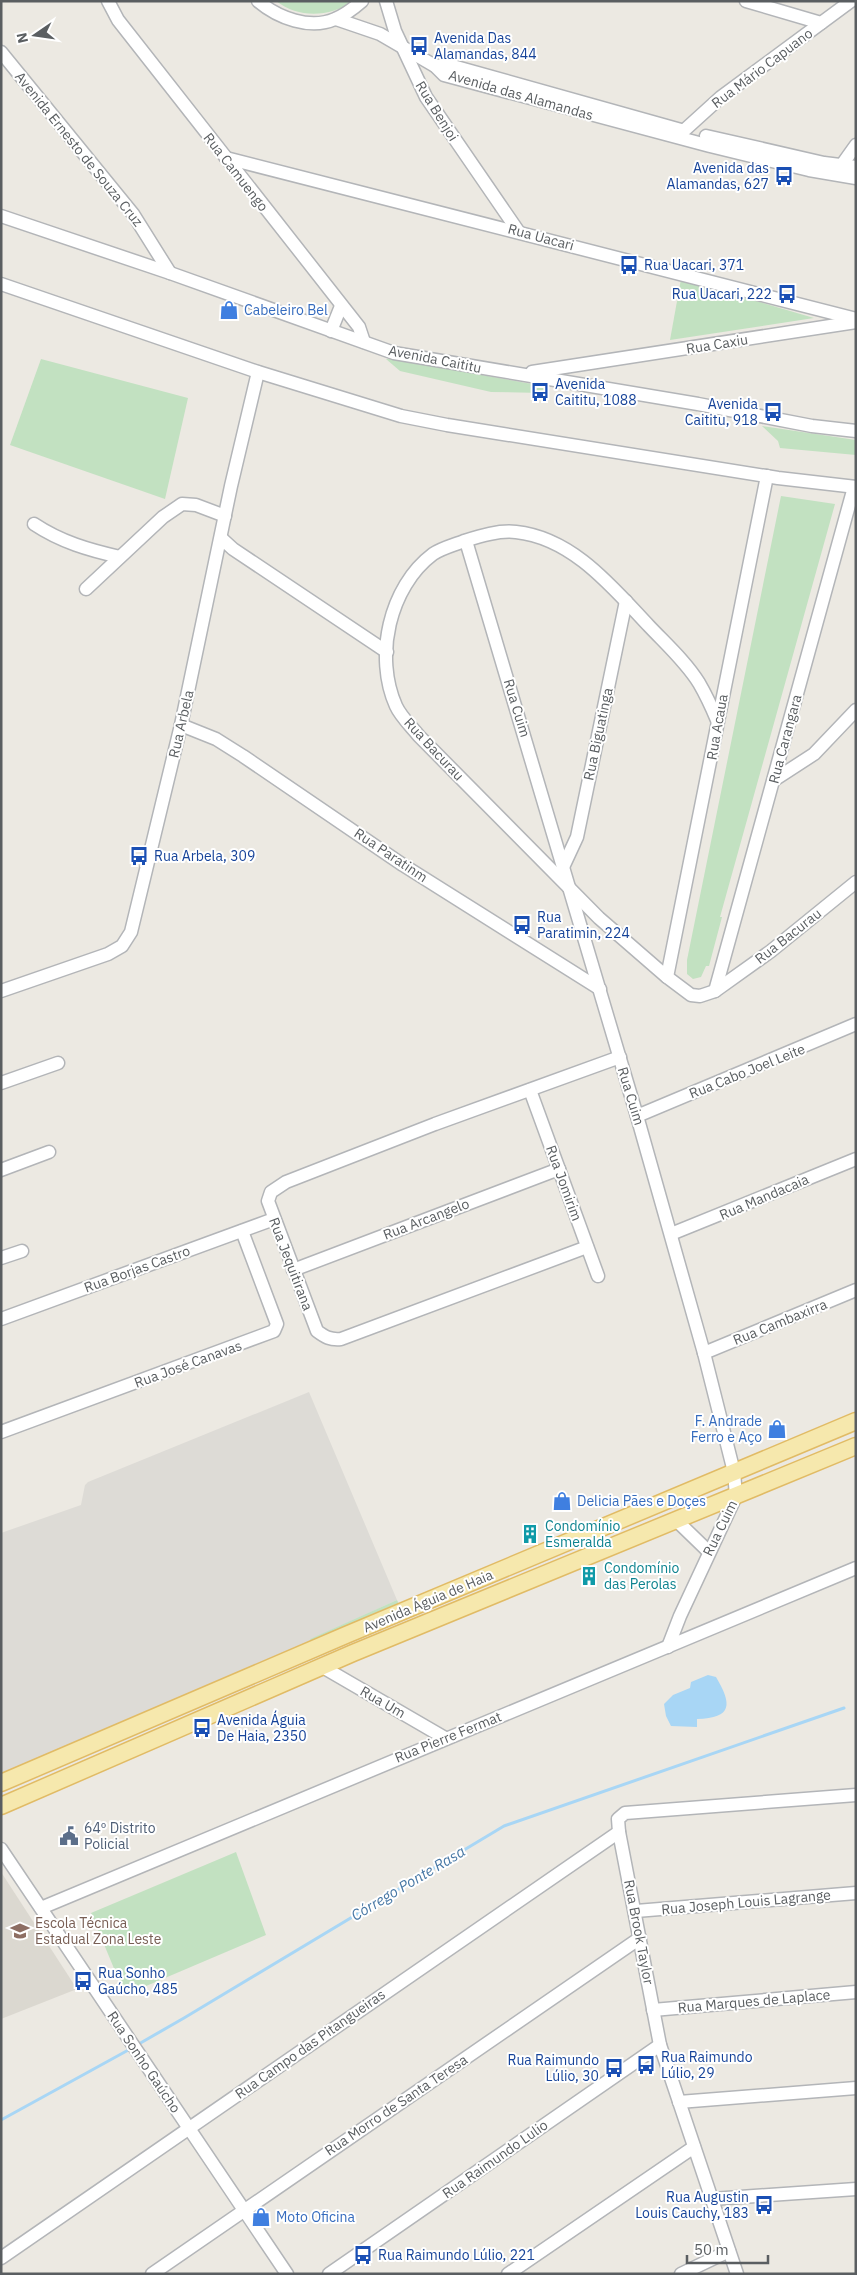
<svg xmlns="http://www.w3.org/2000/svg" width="857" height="2275" font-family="'IBM Plex Sans',sans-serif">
	<rect width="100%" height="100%" fill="#ece9e2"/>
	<!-- industrial -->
	<path fill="#dddbd6" d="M309,1392L397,1600L311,1639L312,1643L1,1774V1533L81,1505L85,1485L88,1482Z"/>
	<!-- education -->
	<path fill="#dbd8d0" d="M1,1872L77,1989L1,2019Z"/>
	<!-- green -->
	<g fill="#c2e1c1">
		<path d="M276,1H354C329,17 300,19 276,1Z"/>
		<path d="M681,279L814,318L670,340Z"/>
		<path d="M41,359L188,398L165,499L10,445Z"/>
		<path d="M386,359H393L549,387L543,393L491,392L400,371Z"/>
		<path d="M762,426L856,440V455L780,448L778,441Z"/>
		<path d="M781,496L835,504L720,917H722L709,966H706L701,977L693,979L687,974V960Z"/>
		<path d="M397,1600L400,1606L312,1643L310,1639Z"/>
		<path d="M236,1852L266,1935L125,1995L91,1913Z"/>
	</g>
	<!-- water -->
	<path fill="#a8d6f5" d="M708,1675L716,1677C732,1704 733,1718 697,1719V1727L671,1726L666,1716L664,1704L673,1695L690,1688L691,1682Z"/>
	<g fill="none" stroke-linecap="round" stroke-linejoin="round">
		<!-- stream -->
		<g stroke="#a8d6f5" stroke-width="3">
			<path d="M137,2045L184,2018L504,1826L844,1708"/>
			<path d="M1,2120L132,2048"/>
		</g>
		<!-- minor casing -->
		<g stroke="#b3b5b8" stroke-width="15">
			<g id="minor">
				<path d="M108,1L118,20L359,327L364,342"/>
				<path d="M258,1C278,18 310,30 335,19C345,15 354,8 362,1"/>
				<path d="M386,1L395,31L426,97L518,231"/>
				<path d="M746,1L821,23"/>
				<path d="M336,19L380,34L435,66L444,75L710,146L809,170L856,178"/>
				<path d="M1,52L133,214L170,273"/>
				<path d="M435,66L449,65L681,130"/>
				<path d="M678,136L721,97L851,1"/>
				<path d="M706,136L824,163L856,167"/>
				<path d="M226,158L856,319"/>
				<path d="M841,166L856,145"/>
				<path d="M1,216L170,273L394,353L698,404L812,426L856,431"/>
				<path d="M1,284L258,372L401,416L447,425L778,478L856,487"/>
				<path d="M331,331L341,306"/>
				<path d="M532,372L856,322"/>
				<path d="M34,524C61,542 89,550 120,557"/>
				<path d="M221,538L233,549L387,652"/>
				<path d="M466,541L637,1116L704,1353L734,1472L736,1496L680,1616L668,1647"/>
				<path d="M86,589L163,517L182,504L196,505L225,516"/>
				<path d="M717,720C712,708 706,695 699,683C686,662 666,644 649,626C613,588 573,538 516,532C499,530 480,536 464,541C454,545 442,548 433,554C389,587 374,657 396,706C401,717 411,726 419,736L599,918L667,977L691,995L700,996L715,991L771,951L856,882"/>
				<path d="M181,725L216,739L243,756L403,865L600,989"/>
				<path d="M774,780L814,754L856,710"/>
				<path d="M564,865L577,837L626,601"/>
				<path d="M667,977L767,476"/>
				<path d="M1,991L108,954L122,946L131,932L181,725L231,486L258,372"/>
				<path d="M715,991L854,487"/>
				<path d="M1,1083L58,1063"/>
				<path d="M530,1090L598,1276"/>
				<path d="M637,1116L856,1024"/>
				<path d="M1,1170L49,1152"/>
				<path d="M671,1234L856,1159"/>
				<path d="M587,1247L341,1339C330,1340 325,1337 317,1331L268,1201L271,1192L286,1182L435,1124L620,1057"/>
				<path d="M1,1258L22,1251"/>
				<path d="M293,1270L559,1169"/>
				<path d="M1,1319L274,1219"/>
				<path d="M704,1353L856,1290"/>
				<path d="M1,1432L274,1331L277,1324L242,1231"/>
				<path d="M677,1521L709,1552"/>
				<path d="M321,1666L445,1738"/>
				<path d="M1,1849L287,2274"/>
				<path d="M41,1908L856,1568"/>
				<path d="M636,1911L856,1893"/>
				<path d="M653,2010L856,1992"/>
				<path d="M679,2102L856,2088"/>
				<path d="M712,2199L856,2189"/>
				<path d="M1,2258L619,1832"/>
				<path d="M152,2274L640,1938"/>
				<path d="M329,2274L660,2045"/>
				<path d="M508,2274L694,2147"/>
				<path d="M681,2274L729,2251"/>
				<path d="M737,2274L660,2045L619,1832L618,1819L625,1813L856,1795"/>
			</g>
		</g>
		<!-- major casing -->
		<g stroke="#e1bb65" stroke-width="19">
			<g id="major">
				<path d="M1,1783L346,1635L856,1421"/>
				<path d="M1,1806L353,1653L856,1446"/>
			</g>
		</g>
		<!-- minor -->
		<use href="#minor" stroke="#fff" stroke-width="12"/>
		<!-- major -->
		<use href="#major" stroke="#f6e8ad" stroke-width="16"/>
	</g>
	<!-- icons -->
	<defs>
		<g id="bus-bare" transform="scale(1.5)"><path d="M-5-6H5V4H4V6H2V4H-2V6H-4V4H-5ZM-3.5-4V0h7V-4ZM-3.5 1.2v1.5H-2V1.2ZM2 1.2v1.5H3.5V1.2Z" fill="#1a4fb4" stroke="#fff" stroke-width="2.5" paint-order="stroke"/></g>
		<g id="shop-bare" transform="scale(1.5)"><path d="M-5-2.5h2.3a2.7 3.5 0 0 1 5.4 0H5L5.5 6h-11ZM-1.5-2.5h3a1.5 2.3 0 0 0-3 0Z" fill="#3f7fe0" stroke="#fff" stroke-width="2.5" paint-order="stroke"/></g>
		<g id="building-bare" transform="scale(1.5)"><path d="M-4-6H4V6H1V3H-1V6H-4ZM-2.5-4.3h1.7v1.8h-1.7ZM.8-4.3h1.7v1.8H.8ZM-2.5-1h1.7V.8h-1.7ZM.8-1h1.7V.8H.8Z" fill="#0f9aa8" stroke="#fff" stroke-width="2.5" paint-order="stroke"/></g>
		<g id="civic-bare" transform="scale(1.5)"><path d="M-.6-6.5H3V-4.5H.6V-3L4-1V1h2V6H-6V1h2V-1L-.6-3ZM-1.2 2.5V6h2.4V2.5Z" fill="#5c6f8a" stroke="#fff" stroke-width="2.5" paint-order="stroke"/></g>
		<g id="university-bare" transform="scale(1.5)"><path d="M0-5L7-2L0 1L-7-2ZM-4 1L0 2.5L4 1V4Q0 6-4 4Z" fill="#8d6e63" stroke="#fff" stroke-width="2.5" paint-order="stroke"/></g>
	</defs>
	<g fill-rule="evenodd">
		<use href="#bus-bare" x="419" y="46"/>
		<use href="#bus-bare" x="784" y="176"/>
		<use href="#bus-bare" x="629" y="265"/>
		<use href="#bus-bare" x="787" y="294"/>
		<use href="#shop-bare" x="229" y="310"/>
		<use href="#bus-bare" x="540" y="392"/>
		<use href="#bus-bare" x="773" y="412"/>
		<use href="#bus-bare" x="139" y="856"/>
		<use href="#bus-bare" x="522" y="925"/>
		<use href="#shop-bare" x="777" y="1429"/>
		<use href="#shop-bare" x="562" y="1501"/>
		<use href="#building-bare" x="530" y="1534"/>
		<use href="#building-bare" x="589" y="1576"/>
		<use href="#bus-bare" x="202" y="1728"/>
		<use href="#civic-bare" x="69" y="1836"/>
		<use href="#university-bare" x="20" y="1931"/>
		<use href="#bus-bare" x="83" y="1981"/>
		<use href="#bus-bare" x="646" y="2065"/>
		<use href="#bus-bare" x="614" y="2068"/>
		<use href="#bus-bare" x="764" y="2205"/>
		<use href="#shop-bare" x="261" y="2217"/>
		<use href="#bus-bare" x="363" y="2255"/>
	</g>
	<g text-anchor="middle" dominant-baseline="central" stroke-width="4" stroke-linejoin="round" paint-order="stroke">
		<!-- transit labels -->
		<g font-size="14" fill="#164399" stroke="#fff" text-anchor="start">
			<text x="434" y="38">Avenida Das<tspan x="434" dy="16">Alamandas, 844</tspan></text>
			<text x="769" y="168" text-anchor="end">Avenida das<tspan x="769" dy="16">Alamandas, 627</tspan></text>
			<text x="644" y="265">Rua Uacari, 371</text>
			<text x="772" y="294" text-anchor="end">Rua Uacari, 222</text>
			<text x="555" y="384">Avenida<tspan x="555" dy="16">Caititu, 1088</tspan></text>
			<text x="758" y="404" text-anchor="end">Avenida<tspan x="758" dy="16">Caititu, 918</tspan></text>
			<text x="154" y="856">Rua Arbela, 309</text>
			<text x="537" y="917">Rua<tspan x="537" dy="16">Paratimin, 224</tspan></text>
			<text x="217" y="1720">Avenida Águia<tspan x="217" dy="16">De Haia, 2350</tspan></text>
			<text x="98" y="1973">Rua Sonho<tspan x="98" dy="16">Gaúcho, 485</tspan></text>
			<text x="661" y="2057">Rua Raimundo<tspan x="661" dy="16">Lúlio, 29</tspan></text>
			<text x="599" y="2060" text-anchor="end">Rua Raimundo<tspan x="599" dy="16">Lúlio, 30</tspan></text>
			<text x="749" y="2197" text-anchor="end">Rua Augustin<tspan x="749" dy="16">Louis Cauchy, 183</tspan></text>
			<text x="378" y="2255">Rua Raimundo Lúlio, 221</text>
		</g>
		<!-- street labels -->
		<g font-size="14" fill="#5a5e61" stroke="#fff">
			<text transform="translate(762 68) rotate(-37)">Rua Mário Capuano</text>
			<text transform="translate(521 95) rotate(16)">Avenida das Alamandas</text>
			<text transform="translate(437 111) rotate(58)">Rua Benjoi</text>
			<text transform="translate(79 149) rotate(51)">Avenida Ernesto de Souza Cruz</text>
			<text transform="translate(236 172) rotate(52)">Rua Camuengo</text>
			<text transform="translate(541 237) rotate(15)">Rua Uacari</text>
			<text transform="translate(717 344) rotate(-9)">Rua Caxiu</text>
			<text transform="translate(435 359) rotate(11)">Avenida Caititu</text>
			<text transform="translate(517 708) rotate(73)">Rua Cuim</text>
			<text transform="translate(181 724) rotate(-77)">Rua Arbela</text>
			<text transform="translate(717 727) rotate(-80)">Rua Acaua</text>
			<text transform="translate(598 734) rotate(-78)">Rua Biguatinga</text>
			<text transform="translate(785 739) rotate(-75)">Rua Carangara</text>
			<text transform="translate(434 749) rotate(47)">Rua Bacurau</text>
			<text transform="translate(391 855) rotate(34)">Rua Paratinm</text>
			<text transform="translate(788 936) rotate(-38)">Rua Bacurau</text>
			<text transform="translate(747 1071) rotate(-22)">Rua Cabo Joel Leite</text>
			<text transform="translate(631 1096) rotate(73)">Rua Cuim</text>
			<text transform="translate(564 1183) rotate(70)">Rua Jomirim</text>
			<text transform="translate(764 1197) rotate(-23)">Rua Mandacaia</text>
			<text transform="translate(426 1219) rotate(-21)">Rua Arcangelo</text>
			<text transform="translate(291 1264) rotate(69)">Rua Jequitirana</text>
			<text transform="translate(137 1269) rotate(-20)">Rua Borjas Castro</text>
			<text transform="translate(780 1322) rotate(-22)">Rua Cambaxirra</text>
			<text transform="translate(188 1364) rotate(-20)">Rua José Canavas</text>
			<text transform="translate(720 1528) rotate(-64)">Rua Cuim</text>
			<text transform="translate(428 1601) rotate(-23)">Avenida Águia de Haia</text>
			<text transform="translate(383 1702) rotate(30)">Rua Um</text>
			<text transform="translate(448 1737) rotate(-22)">Rua Pierre Fermat</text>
			<text transform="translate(746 1902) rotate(-5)">Rua Joseph Louis Lagrange</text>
			<text transform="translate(639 1932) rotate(79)">Rua Brook Taylor</text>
			<text transform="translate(754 2001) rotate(-5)">Rua Marques de Laplace</text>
			<text transform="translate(310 2044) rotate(-35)">Rua Campo das Pitangueiras</text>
			<text transform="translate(144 2062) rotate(56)">Rua Sonho Gaúcho</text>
			<text transform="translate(396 2105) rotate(-34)">Rua Morro de Santa Teresa</text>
			<text transform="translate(495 2159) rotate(-35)">Rua Raimundo Lulio</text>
		</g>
		<!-- shop labels -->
		<g font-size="14" fill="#366cbe" stroke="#fff" text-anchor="start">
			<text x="244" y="310">Cabeleiro Bel</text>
			<text x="762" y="1421" text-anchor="end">F. Andrade<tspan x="762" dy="16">Ferro e Aço</tspan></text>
			<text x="577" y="1501">Delicia Pães e Doçes</text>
			<text x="276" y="2217">Moto Oficina</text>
		</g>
		<!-- culture labels -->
		<g font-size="14" fill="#0d838f" stroke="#fff" text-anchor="start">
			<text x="545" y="1526">Condomínio<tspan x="545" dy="16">Esmeralda</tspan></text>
			<text x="604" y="1568">Condomínio<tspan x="604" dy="16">das Perolas</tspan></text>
		</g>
		<!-- service labels -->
		<g font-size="14" fill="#4e5e75" stroke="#fff" text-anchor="start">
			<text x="84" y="1828">64º Distrito<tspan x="84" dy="16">Policial</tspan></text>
		</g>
		<!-- education labels -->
		<g font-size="14" fill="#785e54" stroke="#fff" text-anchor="start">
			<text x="35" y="1923">Escola Técnica<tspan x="35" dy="16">Estadual Zona Leste</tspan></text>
		</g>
		<!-- water labels -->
		<g font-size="15" font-style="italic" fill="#4878a5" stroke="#fff">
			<text transform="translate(408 1883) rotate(-31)">Córrego Ponte Rasa</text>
		</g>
	</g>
	<!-- border -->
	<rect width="857" height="2275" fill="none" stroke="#5a5e61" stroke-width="5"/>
	<!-- north arrow -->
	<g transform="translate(35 35) rotate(257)" stroke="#ffffff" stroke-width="4" paint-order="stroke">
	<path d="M0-4L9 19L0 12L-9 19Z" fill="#5a5e61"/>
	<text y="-8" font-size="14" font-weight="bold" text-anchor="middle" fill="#5a5e61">N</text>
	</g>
	<!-- scale -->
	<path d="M687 2255v8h81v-8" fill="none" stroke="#5a5e61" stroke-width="2.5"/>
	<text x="694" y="2255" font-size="15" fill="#5a5e61" stroke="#ffffff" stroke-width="4" paint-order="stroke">50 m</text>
</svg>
